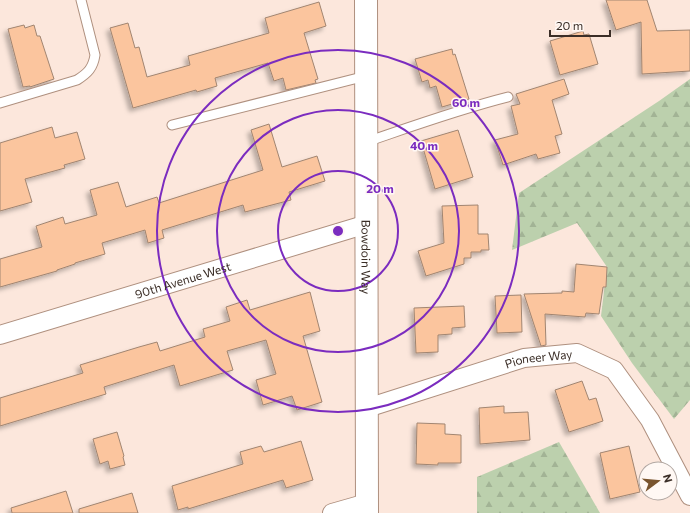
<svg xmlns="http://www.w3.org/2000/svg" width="690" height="513" font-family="Commissioner,sans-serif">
	<defs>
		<pattern id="forest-firs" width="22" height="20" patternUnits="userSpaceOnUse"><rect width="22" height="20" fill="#bcd0ad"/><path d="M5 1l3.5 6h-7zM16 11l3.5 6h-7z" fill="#a2b395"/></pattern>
		<filter id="shadow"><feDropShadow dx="-3.5" dy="3.5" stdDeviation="2" flood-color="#0004"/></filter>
	</defs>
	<rect width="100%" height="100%" fill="#fce7dc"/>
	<!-- forest -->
	<g fill="url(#forest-firs)">
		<path d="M690,79V400L674,419L632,363L601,316L607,267L577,223L512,250L519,193L659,101Z"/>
		<path d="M559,442L600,513H477V477Z"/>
	</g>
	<!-- building -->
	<g fill="#fbc59e" stroke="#a18571" filter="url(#shadow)">
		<path d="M606,0H647L657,31L690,30V71L642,74L641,22L616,30Z"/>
		<path d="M319,2L326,26L304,33L318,79L315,80L316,83L286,90L283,78L274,81L268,63L215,78L217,86L197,92L196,90L133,108L110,28L128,23L135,48L139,47L147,77L190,65L188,56L269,33L265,18Z"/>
		<path d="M24,25L25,28L34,25L37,36H40L54,79L30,87V86L23,87L8,29Z"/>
		<path d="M583,31L584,35L589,34L598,64L560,75L550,41Z"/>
		<path d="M452,49L453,55L455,54L469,99L442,107L436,86L430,88L428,80L422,82L415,59Z"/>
		<path d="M564,79L569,94L552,100L562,134L555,136L560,153L538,159L536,154L503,165L495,140L518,134L511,106L520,104L516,94Z"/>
		<path d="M269,124L282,167L317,156L325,181L289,192L291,200L245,212L243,205L162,230L164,238L148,243L145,230L102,243L105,254L75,263V264L57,270V271L0,287V259L42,247L36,226L63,217L65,224L97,215L90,190L118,182L126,207L157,197L159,203L263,170L251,130Z"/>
		<path d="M52,127L55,138L77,132L85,159L64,165L65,168L25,179L32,202L0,211V143Z"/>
		<path d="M458,130L473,177L435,189L421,141Z"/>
		<path d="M478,205V234H488L489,250H481V252H471V258H464V264L426,276L418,251L444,243L442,206Z"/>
		<path d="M576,264L607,267L606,287H603L599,314L586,313L585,317L545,314L546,345L541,346L524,294L562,293V291L574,292Z"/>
		<path d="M310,292L320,331L303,336L322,402L297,410L292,396L263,405L256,380L276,374L266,340L227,351L233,370L180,386L174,365L104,387L106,394L0,426V398L83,373L80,365L139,347L157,342L160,351L205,337L203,329L230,321L226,307L247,300L250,310Z"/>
		<path d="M521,295L522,332L497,333L495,296Z"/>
		<path d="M464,306L465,327L452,328V334L438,335V352L416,353L414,308Z"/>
		<path d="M582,381L589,400L596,398L603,421L569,432L555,390Z"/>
		<path d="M504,406V413L528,412L530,440L480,444L479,408Z"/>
		<path d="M417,423L445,424V434L461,435V463H438V465L416,464Z"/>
		<path d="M117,432L124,456L123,457L125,465L110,469L108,461L100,464L93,439Z"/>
		<path d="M301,441L313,480L286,488L283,480L188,509V507L178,510L172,486L243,464L240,452L261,446L264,452Z"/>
		<path d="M629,446L640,492L610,499L600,453Z"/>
		<path d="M66,491L73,513H12L11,508Z"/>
		<path d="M132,493L138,513H79V509Z"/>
	</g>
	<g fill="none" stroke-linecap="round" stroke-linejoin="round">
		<!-- lane casing -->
		<g stroke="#af907f" stroke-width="11">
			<g id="lane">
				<path d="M0,103L77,80C88,73 93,68 95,55L81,0"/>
				<path d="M172,125L366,76"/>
				<path d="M366,142C413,126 460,109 508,97"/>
			</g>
		</g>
		<!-- street casing -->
		<g stroke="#af907f" stroke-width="20">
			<g id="street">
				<path id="s1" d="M0,335L367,224"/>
				<path id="s2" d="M367,408L524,358L577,353L614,370L650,420L690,496"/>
				<path d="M332,513L367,503"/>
			</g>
		</g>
		<!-- secondary casing -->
		<g stroke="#af907f" stroke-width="24">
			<g id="secondary">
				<path id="s3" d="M366,0L367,513"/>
			</g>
		</g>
		<!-- lane -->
		<use href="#lane" stroke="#fff" stroke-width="9"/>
		<!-- street -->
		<use href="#street" stroke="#fff" stroke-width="18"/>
		<!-- secondary -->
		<use href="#secondary" stroke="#fff" stroke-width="22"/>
	</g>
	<!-- distance rings -->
	<g fill="none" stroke="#7b2cbf" stroke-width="2">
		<circle cx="338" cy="231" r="60"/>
		<circle cx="338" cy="231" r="121"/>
		<circle cx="338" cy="231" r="181"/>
	</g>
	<g text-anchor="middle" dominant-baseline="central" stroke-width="3" stroke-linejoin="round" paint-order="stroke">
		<!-- street labels -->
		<g font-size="12" fill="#3b2e27" stroke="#fff8f4">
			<text stroke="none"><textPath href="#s3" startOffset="257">Bowdoin Way</textPath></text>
			<text stroke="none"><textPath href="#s1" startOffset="191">90th Avenue West</textPath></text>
			<text stroke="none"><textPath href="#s2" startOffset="179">Pioneer Way</textPath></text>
		</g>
	</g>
	<circle cx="338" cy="231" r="6" fill="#7b2cbf" stroke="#fff8f4" stroke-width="2"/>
	<g font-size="12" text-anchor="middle" font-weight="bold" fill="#7b2cbf" stroke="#fff8f4" stroke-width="3" stroke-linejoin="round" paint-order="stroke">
		<text x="466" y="107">60 m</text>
		<text x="424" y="150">40 m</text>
		<text x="380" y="193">20 m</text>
	</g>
	<!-- north arrow -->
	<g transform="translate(658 481) rotate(74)"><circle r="19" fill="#fff8f4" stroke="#b1a7a2"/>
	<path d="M0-3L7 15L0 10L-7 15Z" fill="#79542e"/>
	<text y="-6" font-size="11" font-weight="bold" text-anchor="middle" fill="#3b2e27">N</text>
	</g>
	<!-- scale -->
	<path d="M550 30v6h60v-6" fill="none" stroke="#3b2e27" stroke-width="2"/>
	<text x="556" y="30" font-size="12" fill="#3b2e27" stroke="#fff8f4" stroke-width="3" paint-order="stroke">20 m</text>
</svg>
